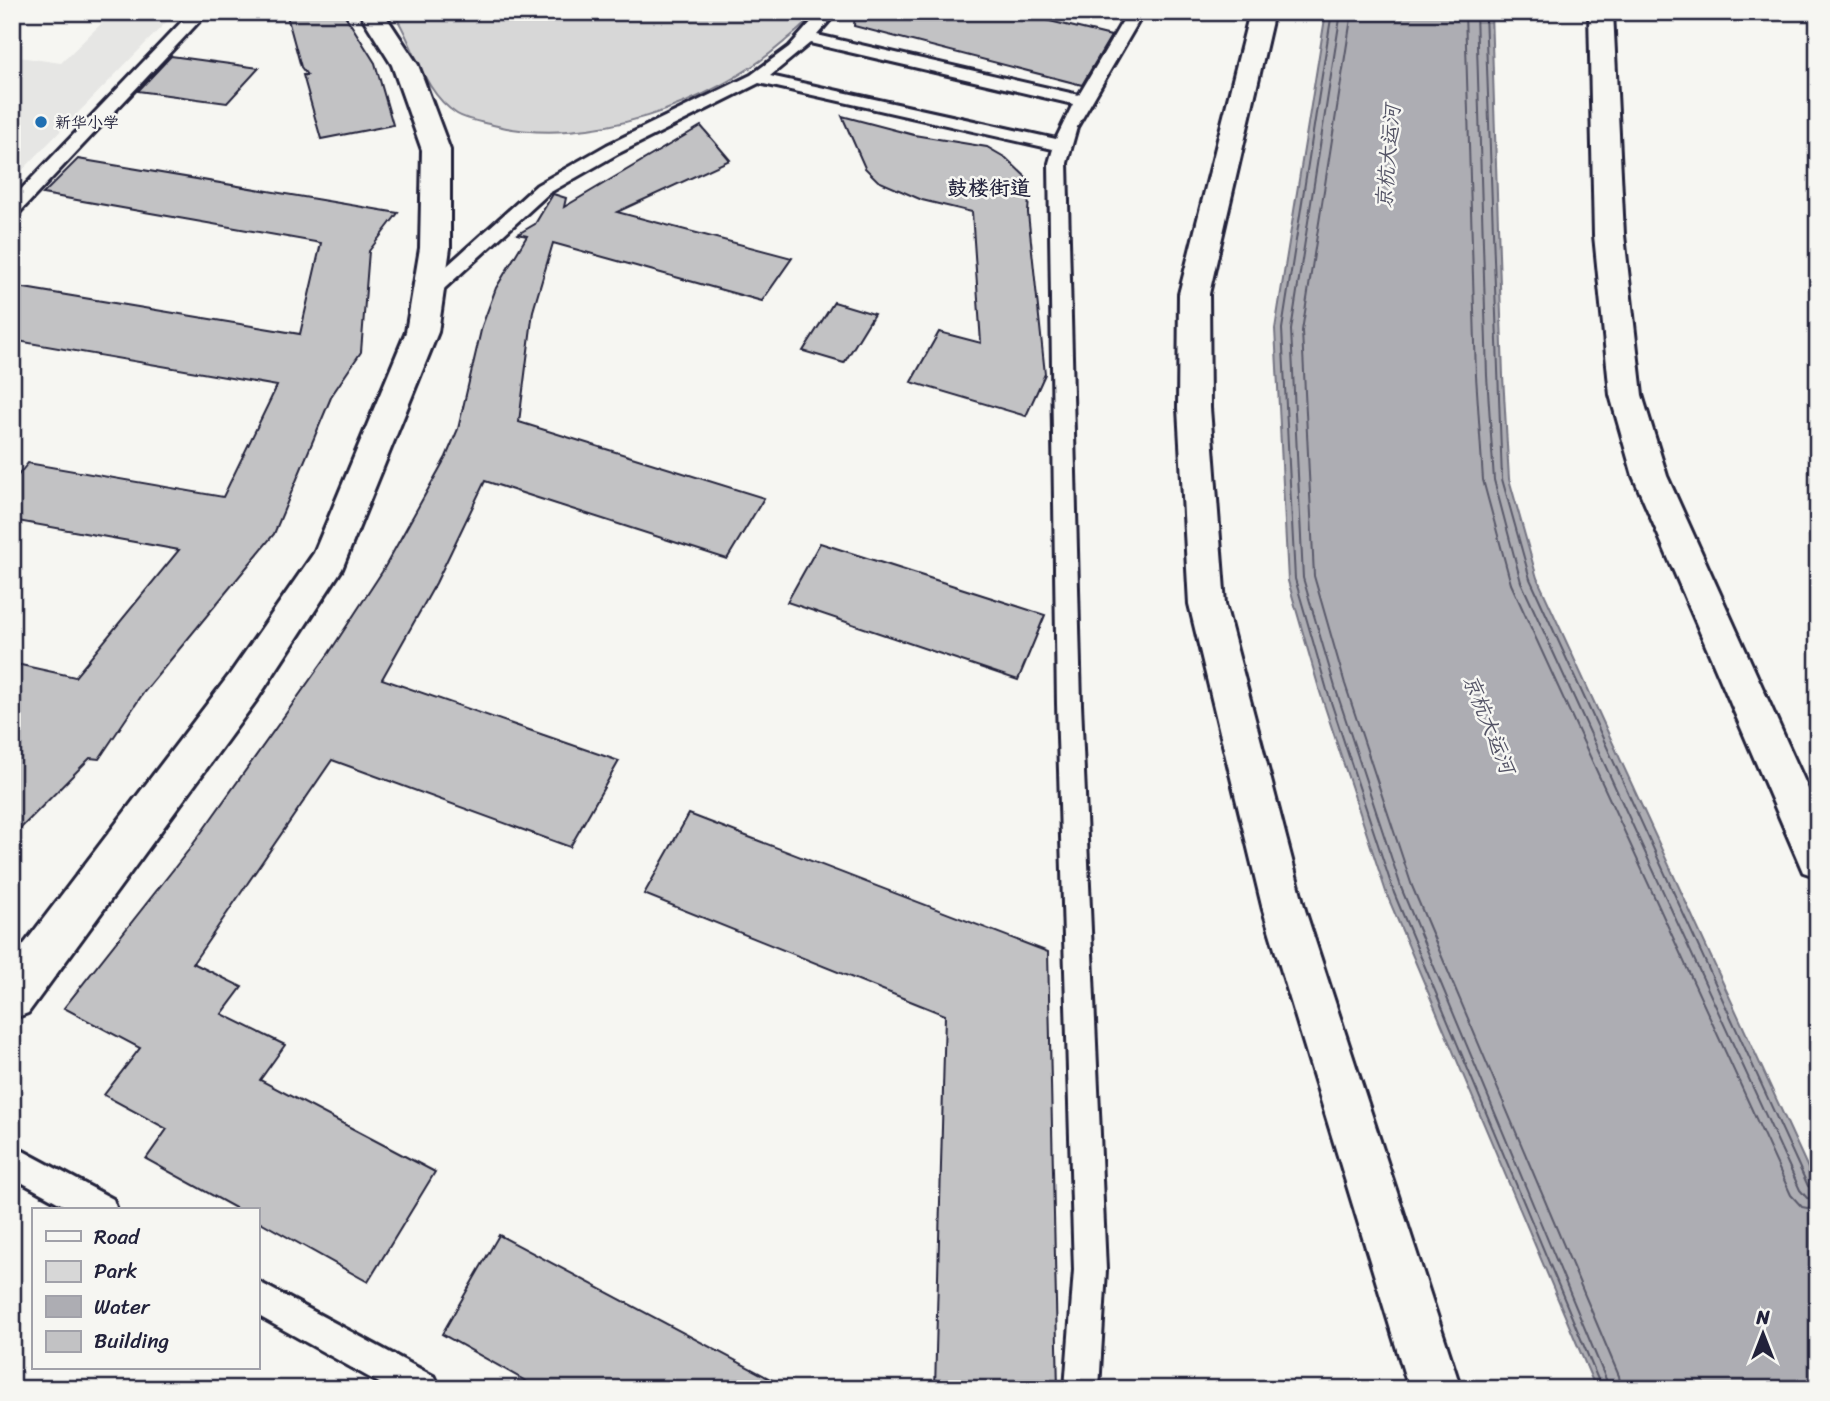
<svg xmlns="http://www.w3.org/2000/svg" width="1830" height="1401" font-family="Sriracha,'LXGW WenKai TC',sans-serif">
	<rect width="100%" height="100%" fill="#f6f6f2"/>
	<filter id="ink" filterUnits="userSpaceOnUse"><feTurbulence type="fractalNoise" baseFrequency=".0143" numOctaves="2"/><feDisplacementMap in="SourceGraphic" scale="14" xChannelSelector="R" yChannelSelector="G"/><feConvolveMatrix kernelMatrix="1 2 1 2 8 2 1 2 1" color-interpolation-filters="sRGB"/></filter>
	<g filter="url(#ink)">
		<!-- built -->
		<path fill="#e6e6e4" d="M113,12H176L12,181V56L61,63Z"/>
		<!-- green -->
		<path fill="#d7d7d7" stroke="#7c7c89" stroke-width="2" d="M393,12H814C808,24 794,33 784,42C712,105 587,149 493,125C482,122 467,120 457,114C422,92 415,45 393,12Z"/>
		<!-- water -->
		<path fill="#adadb3" stroke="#757583" stroke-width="2" d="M1326,12H1491L1503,376L1509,479L1537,578L1818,1190V1389H1596L1387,895L1320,692L1288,581L1275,329Z"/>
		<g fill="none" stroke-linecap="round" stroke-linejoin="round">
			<!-- shore -->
			<g stroke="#5a5a6b" stroke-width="2">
				<path d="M1332,12L1282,329L1295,579L1327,690L1394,893L1602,1389"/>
				<path d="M1341,12L1291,330L1303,578L1335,687L1402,890L1610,1389"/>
				<path d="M1352,12L1302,331L1314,576L1345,684L1412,886L1619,1376L1621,1389"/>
				<path d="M1465,12L1476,376L1483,480L1511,584L1791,1195L1802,1207L1818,1210"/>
				<path d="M1476,12L1487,376L1494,480L1521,582L1800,1190L1807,1198L1818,1200"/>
				<path d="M1485,12L1502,479L1530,579L1808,1186L1818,1191"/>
			</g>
		</g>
		<!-- building -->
		<g fill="#c2c2c4" stroke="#22223b" stroke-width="2">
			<path d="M286,12H343L375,63L393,125L321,139L303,75H307L301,67Z"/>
			<path d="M855,12H1013L1111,36L1082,85L854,26Z"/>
			<path d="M171,56L259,68L227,103L138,91Z"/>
			<path d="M842,116L914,135L987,147L1006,158L1030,181L1028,213L1045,374L1026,416L911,382L939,332L981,343L972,212L922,200L878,181L865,168Z"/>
			<path d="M701,126L730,160L617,212L792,258L762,301L553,243L533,311L519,422L764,498L727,559L485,481L436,583L382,679L619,761L570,847L332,760L193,963L242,987L222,1014L285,1045L260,1080L435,1172L368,1282L257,1220V1210H239L146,1159L167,1129L104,1095L140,1048L64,1008L191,847L329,653L382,572L446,457L458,429L482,326L496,288L527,236L518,234L535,224L553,194L566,198L564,207Z"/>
			<path d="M78,159L398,213L369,251L361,352L332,395L274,534L144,692L99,759L90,758L12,837V663L75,677L179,550L12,520V483L28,463L223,497L277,386L12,340V286L300,334L321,243L43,194Z"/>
			<path d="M834,302L874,314L844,363L803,351Z"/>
			<path d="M820,543L1045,615L1018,680L787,602Z"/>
			<path d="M689,814L1048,952L1058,1389H935L945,1015L644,894Z"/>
			<path d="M499,1235L789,1389H540L442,1334Z"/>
		</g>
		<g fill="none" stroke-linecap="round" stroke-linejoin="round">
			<!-- lane casing -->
			<g stroke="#22223b" stroke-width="6">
				<g id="lane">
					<path d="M191,12H208L18,214L12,216V199Z"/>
					<path d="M820,12H837L817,35L1079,95L1128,12H1144L1077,127L1067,163L1081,704L1106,1270L1099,1389H1065L1074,1270L1057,704L1049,163L1053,149L759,83L619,153L549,193L435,297H421L418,292L537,185L607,145L751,75L789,47ZM810,43L1073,104L1056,139L770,76Z"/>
					<path d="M12,1145L113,1199L117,1210H72L12,1177Z"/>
					<path d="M257,1281L435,1377L440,1389H390L257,1315Z"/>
				</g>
			</g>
			<!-- street casing -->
			<g stroke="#22223b" stroke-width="6">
				<g id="street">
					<path d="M359,12H383L418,65L450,150V248L438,332L342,569L258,698L28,1013L12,1019V960L230,674L314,553L406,332L420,248L422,150L392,65Z"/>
					<path d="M1250,12H1274L1209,294L1210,408L1225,604L1305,910L1461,1389H1409L1263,910L1189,604L1178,408L1179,294Z"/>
					<path d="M1589,12H1613L1624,235L1642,395L1667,476L1818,811V877L1803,872L1797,858L1633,476L1610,395L1594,235Z"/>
				</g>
			</g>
			<!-- lane -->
			<use href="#lane" fill="#f6f6f2" fill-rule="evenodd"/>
			<!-- street -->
			<use href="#street" fill="#f6f6f2" fill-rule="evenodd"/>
		</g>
	</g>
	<!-- markers -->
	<circle fill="#1f6fb2" stroke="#f6f6f2" stroke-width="2.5" cx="41" cy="122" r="7"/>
	<g text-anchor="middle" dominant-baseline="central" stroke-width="5" stroke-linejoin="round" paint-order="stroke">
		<!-- far-poi labels -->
		<g font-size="16" fill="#22223b" stroke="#f6f6f2" text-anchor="start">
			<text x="55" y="122">新华小学</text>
		</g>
		<!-- water labels -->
		<g font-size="21" font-style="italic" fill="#535365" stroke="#f6f6f2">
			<text transform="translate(1388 157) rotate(-85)">京杭大运河</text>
			<text transform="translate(1489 724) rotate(68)">京杭大运河</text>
		</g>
		<!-- far-district labels -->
		<g font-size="21" font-weight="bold" fill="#22223b" stroke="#f6f6f2">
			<text x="989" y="188">鼓楼街道</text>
		</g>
	</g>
	<!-- margin -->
	<rect width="1830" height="1401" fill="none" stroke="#f6f6f2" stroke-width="42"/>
	<rect x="21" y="21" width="1788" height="1359" fill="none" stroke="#22223b" stroke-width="2.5" filter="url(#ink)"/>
	<!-- legend -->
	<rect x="32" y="1208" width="228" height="161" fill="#f6f6f2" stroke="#a1a1a9" stroke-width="2"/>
	<rect x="46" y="1231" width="35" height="10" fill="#f6f6f2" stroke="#a1a1a9" stroke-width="2"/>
	<text x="94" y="1244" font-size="21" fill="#22223b">Road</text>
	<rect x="46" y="1261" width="35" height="21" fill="#d7d7d7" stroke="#a1a1a9" stroke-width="2"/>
	<text x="94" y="1278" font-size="21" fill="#22223b">Park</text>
	<rect x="46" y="1296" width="35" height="21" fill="#adadb3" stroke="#a1a1a9" stroke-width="2"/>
	<text x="94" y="1314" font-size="21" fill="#22223b">Water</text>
	<rect x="46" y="1331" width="35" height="21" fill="#c2c2c4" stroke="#a1a1a9" stroke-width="2"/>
	<text x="94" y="1348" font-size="21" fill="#22223b">Building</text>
	<!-- north arrow -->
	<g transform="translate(1763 1334)" stroke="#f6f6f2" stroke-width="5" paint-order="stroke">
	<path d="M0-5L12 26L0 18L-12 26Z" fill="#22223b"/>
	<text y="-10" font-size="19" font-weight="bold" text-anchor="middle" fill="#22223b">N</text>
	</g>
</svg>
